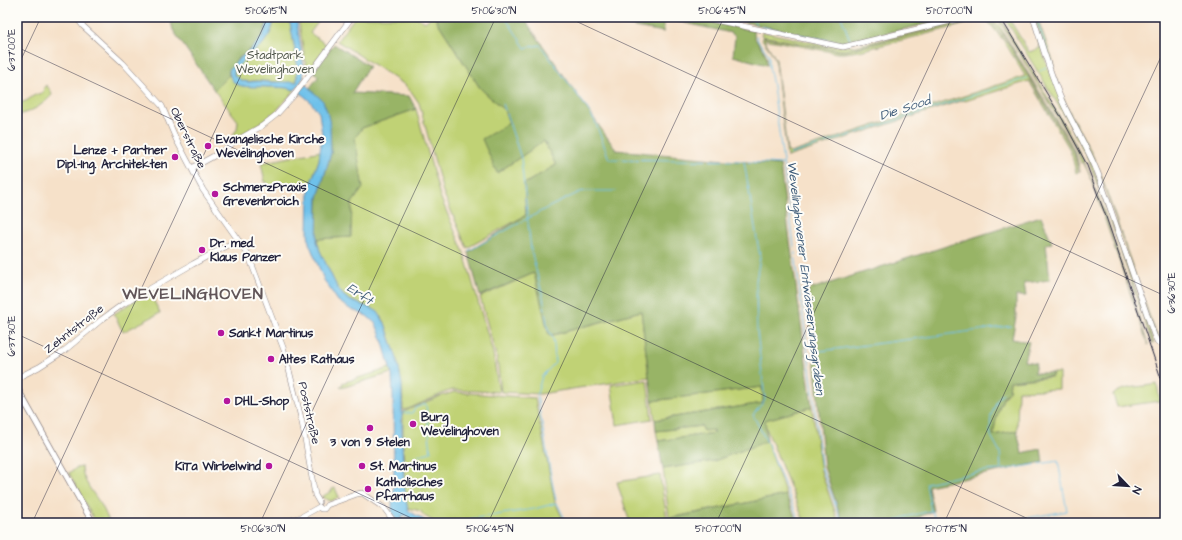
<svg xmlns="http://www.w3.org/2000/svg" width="1182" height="540" font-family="'Architects Daughter',sans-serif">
	<rect width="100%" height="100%" fill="#fdfcf7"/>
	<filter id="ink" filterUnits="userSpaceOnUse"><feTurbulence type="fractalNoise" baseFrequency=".025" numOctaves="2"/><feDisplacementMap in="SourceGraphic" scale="8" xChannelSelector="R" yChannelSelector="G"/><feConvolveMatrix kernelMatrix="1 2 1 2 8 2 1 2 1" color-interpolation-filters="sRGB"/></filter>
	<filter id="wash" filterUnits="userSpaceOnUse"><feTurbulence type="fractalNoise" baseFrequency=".012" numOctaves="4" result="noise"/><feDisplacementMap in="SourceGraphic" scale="16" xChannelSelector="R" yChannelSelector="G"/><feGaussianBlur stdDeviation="0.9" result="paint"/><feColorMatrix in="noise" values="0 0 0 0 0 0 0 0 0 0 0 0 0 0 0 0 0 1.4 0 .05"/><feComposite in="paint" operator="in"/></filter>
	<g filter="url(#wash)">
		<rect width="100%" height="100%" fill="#f6e1c9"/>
		<!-- green -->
		<g fill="#c0d275" stroke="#717a58" fill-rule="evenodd">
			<path d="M275,17H289L297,62V83C284,83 271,81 259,81C251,80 245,84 237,78C234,76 234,73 234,70L271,32Z"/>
			<path d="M298,17H322L310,33L327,45L310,69L306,66Z"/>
			<path d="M355,17H417L425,22L431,17H435L437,21L480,88L504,110L509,123L497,173L544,141L556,165L524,184L526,215L467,248L443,192L419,103L413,94L405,85L337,41Z"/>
			<path d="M971,17H981L846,50H840L762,36L761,34L763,32L832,46H856Z"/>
			<path d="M987,17L1009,45L1068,143L1074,154L1078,172L1076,173L1072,156L1069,148L1029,81L965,101L964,100L960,101L787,157L776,63L773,54L762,39V37L839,51H846ZM986,19L1004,41L1025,76L790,153L787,151L776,60L764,39L837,53H845L859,51Z"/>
			<path d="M989,17H991L1000,27L1070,142L1076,154L1080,172L1075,154L1069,142L1005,37Z"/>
			<path d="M995,17H999L1070,134L1085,164L1104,212L1148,345L1089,173L1083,162L1081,163L1078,153L1074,144L1002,25Z"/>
			<path d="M1004,17H1008L1029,52L1040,48L1031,17L1047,65L1093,167L1154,343H1152L1106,207L1089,162L1065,116Z"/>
			<path d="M1034,17H1037L1053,61V71L1061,93L1071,115L1092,154L1099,170L1155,332L1159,337L1164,338V339L1159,338L1154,332L1099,172C1089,149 1076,129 1066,106C1053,78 1044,47 1034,17Z"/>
			<path d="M229,75L234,82L243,86L285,87L295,90L277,110L269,117L236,138L233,135L237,129L238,121L214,90Z"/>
			<path d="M46,85L51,91L52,95C43,105 30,113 17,115V103C25,102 27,101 33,96C36,94 40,94 43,92L44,87Z"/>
			<path d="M416,109L440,196L464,253L493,353L499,392L453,390L446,392L408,409L403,410C403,376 396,354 385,323L382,317L373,309L349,300L343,295L337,287L320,251L317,239L350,237L352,203L362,188L355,138L362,128Z"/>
			<path d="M321,151L319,160L309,188L295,182L269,189L267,182H265L261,163Z"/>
			<path d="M534,273L550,336L641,311L649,377L540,394L501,392L497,359L480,297Z"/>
			<path d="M149,291L160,313L123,332L114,314Z"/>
			<path d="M390,368L391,373L341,388L340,386L343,385L342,383Z"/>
			<path d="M1052,373H1059V389L1018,391L1017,431L993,435C996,419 998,403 1009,391L1010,381L1052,377Z"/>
			<path d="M647,380L652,419L617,425L611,385Z"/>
			<path d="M1157,384L1160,401L1117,407L1113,395C1120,386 1146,387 1157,384Z"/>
			<path d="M762,387L763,403L655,420L652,401Z"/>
			<path d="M454,392L535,398L555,502L565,523H436L423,515L421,511L408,508C403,495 404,480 404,467C403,449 403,431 403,412L438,397Z"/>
			<path d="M812,407L821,471L839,523H805L766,428L765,420Z"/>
			<path d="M702,426L714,429V433L658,441L656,431Z"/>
			<path d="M767,441L786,495L669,518L663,469L714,461Z"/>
			<path d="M82,467C82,481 95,495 102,506C105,512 107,517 110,523H96L69,473L76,468Z"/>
			<path d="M660,475L667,519L646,523H630L617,482Z"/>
			<path d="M335,488L339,497L331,501L321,497L332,491V489Z"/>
		</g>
		<!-- forest -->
		<g fill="#98b466" stroke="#5d6b50">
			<path d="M170,17H270L263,34L257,44L238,59L229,70V75L214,90L173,30Z"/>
			<path d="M435,17H523L616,150L780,165L812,407L765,420L767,441L714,461L663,469L658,441L714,433V430L703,431L702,426L656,431L655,420L763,403L762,387L652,401L641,311L549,336L534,273L480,296L468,252L526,215L524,184L556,165L544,141L497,173L482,139L509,123L504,110L480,88L437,21Z"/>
			<path d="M602,17H689L754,31C753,42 765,48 767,58C767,60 767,63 767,65L733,56L735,36L731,33L662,18L664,32L601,21Z"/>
			<path d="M721,17H958L843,43Z"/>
			<path d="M334,44L369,66L352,93L409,96L416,109L362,128L355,138L363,188L352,203L351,237L317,239L318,197L331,153L330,134L327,111L309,89L318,77L314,71Z"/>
			<path d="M1041,216L1052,243L1046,244L1050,280L1024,283L1026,296H1016V317L1012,339L1029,342L1024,361L1036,363L1034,373H1052V376L1010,381L1009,391L1004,396L998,410L993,435L1017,431L1022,453L1041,449L1043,462L928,486L933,511L905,523H843L824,467L808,290Z"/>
			<path d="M786,495L798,523H646Z"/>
		</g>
		<!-- water -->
		<g fill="#6ec1ea" stroke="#487292">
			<path d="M270,17H275L271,32L263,44L246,58L234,70V75L242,81L249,82L258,81L267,82H297V62L289,17H296L304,68L303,74L304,77L295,90C285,87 276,87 266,87C251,86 230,91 229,70C236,59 249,53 257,43C264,36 267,26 270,17Z"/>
			<path d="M305,84L323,101L327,111L330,124L331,153L318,197L317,241L320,251L337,287L343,295L349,300L373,309L378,312L385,323L397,359L402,384V444L404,483L407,505L409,511L429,523H419L404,515L401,517L404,523H398L392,513V504L394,483L393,397L392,375L382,339L376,324L367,316L350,309L338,301L324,280L309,243L308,234L309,188L319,160L322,134L319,113L310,101L299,92Z"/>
		</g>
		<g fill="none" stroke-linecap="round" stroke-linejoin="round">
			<!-- stream -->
			<g stroke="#6ec1ea" stroke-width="1">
				<path d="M505,17L525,48L540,45L585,105L595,121L609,159L745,161"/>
				<path d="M751,17L756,24"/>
				<path d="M1036,17L1051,63V64"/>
				<path d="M761,27L841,43L851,42L841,17"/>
				<path d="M757,36L758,41L769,55V66L773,86L814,399L821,466L842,523"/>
				<path d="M1040,71L1046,67"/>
				<path d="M503,104L521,158L531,250L543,297L548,330C556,337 554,353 555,363L542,376L537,394"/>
				<path d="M788,155L1027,78"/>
				<path d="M744,161L760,257L756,281L757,331L765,400L753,415L767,442L800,523"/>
				<path d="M748,162L783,164"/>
				<path d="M468,251L547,208L580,192L585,191H616"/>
				<path d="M813,352L1011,326"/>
				<path d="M537,396L552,481L556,500"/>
				<path d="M403,413H412L415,408L426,404V406L431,452L410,457"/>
				<path d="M931,511H932L936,523"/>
				<path d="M470,519L534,509L557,503L567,523"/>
				<path d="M891,523L905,517L931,511L926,483L984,471L1001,470L1000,452L991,436L990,430L991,416L997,400L1003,393"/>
				<path d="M998,523L1067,511L1058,461L1002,470"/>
			</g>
		</g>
	</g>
	<g filter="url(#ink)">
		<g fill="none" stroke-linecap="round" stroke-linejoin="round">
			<!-- secondary casing -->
			<g stroke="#8c8282" stroke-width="6">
				<g id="secondary">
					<path d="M76,17L83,26L123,63L162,106L176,139L203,190L248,254L284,350L302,422L315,495L319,502"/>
					<path d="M700,17L843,47L967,17"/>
					<path d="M1033,17C1042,45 1050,74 1062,101C1074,127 1089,150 1099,176L1154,335L1158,343L1165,341"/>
					<path d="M192,168L223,151L234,142L262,126L276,115L295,94L352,17"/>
					<path d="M17,378L39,367L64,351L101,320L123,304L193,264L236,241H239"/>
					<path d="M17,417L22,408L21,397"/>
					<path d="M319,507L321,509H324L327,505L357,494L362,493L384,508L395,523"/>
					<path d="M281,523L301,517L319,507"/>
				</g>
			</g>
			<!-- primary casing -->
			<g stroke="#8c8282" stroke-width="7">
				<path id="primary" d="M17,388L93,523"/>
			</g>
			<!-- secondary -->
			<use href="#secondary" stroke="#fff" stroke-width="5"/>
			<!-- primary -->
			<use href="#primary" stroke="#fff" stroke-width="5.5"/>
			<!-- rail -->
			<path stroke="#22223b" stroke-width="1" d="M1000,17L1063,120L1086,163L1105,214L1165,390"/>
		</g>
	</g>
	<!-- ticks -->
	<path fill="none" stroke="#22223b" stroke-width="1" stroke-opacity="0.45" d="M567,17L1165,296M17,47L1037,523M17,68L41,17M17,334L422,523M32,523L268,17M260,523L496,17M488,523L724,17M716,523L952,17M944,523L1165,48"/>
	<!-- markers -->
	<g fill="#b5179e" stroke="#fdfcf7" stroke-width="1.5">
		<circle cx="208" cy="146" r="4"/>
		<circle cx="175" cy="157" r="4"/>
		<circle cx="215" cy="194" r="4"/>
		<circle cx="202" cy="250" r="4"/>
		<circle cx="221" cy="333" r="4"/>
		<circle cx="271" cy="359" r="4"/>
		<circle cx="227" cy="401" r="4"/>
		<circle cx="413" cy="424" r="4"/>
		<circle cx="370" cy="428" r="4"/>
		<circle cx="269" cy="466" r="4"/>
		<circle cx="362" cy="466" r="4"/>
		<circle cx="368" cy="489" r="4"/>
	</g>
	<g text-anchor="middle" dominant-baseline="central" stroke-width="4" stroke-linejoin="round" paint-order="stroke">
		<!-- park labels -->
		<g font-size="12" fill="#51574c" stroke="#fdfcf7">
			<text x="275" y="55">Stadtpark<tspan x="275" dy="14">Wevelinghoven</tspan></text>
		</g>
		<!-- street labels -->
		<g font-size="12" fill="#22223b" stroke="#fdfcf7">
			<text transform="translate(188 138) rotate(64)">Oberstraße</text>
			<text transform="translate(74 329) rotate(-38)">Zehntstraße</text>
			<text transform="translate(309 413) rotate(77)">Poststraße</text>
		</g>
		<!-- poi labels -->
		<g font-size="12" font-weight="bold" fill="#22223b" stroke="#fdfcf7" text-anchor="start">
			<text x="216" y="139">Evangelische Kirche<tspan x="216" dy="14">Wevelinghoven</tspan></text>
			<text x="167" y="150" text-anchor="end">Lenze + Partner<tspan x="167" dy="14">Dipl.-Ing. Architekten</tspan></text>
			<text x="223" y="187">SchmerzPraxis<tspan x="223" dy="14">Grevenbroich</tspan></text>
			<text x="210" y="243">Dr. med.<tspan x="210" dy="14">Klaus Panzer</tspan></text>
			<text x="229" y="333">Sankt Martinus</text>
			<text x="279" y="359">Altes Rathaus</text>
			<text x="235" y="401">DHL-Shop</text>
			<text x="421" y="417">Burg<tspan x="421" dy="14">Wevelinghoven</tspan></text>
			<text x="370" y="442" text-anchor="middle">3 von 9 Stelen</text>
			<text x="261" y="466" text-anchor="end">KiTa Wirbelwind</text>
			<text x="370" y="466">St. Martinus</text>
			<text x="376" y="482">Katholisches<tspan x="376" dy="14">Pfarrhaus</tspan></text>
		</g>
		<!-- water labels -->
		<g font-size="13" font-style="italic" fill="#3d5a78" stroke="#fdfcf7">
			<text transform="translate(905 108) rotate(-18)">Die Sood</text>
			<text transform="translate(806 278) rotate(83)">Wevelinghovener Entwässerungsgraben</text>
			<text transform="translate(360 294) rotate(33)">Erft</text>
		</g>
		<!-- district labels -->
		<g font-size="16" font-weight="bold" letter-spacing="1" fill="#615558" stroke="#fdfcf7">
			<text x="193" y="294">WEVELINGHOVEN</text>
		</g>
	</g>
	<!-- margin -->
	<rect width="1182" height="540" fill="none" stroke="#fdfcf7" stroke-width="44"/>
	<!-- north arrow -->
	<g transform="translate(1128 486) rotate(115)" stroke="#fdfcf7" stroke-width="3" paint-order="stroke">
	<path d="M0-3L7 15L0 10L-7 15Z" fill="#22223b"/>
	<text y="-6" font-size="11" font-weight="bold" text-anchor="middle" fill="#22223b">N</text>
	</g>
	<rect x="22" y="22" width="1138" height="496" fill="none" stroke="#22223b" stroke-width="1.5"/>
	<g font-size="10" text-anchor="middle" fill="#22223b">
		<text x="266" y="14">51°06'15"N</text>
		<text x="494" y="14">51°06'30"N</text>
		<text x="722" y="14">51°06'45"N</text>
		<text x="949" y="14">51°07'00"N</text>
		<text transform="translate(11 50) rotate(-90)" y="4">6°37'00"E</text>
		<text transform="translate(1171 293) rotate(-90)" y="4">6°36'30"E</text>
		<text transform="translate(11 336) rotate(-90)" y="4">6°37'30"E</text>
		<text x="263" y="532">51°06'30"N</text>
		<text x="490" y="532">51°06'45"N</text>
		<text x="718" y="532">51°07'00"N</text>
		<text x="946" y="532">51°07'15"N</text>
	</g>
</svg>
